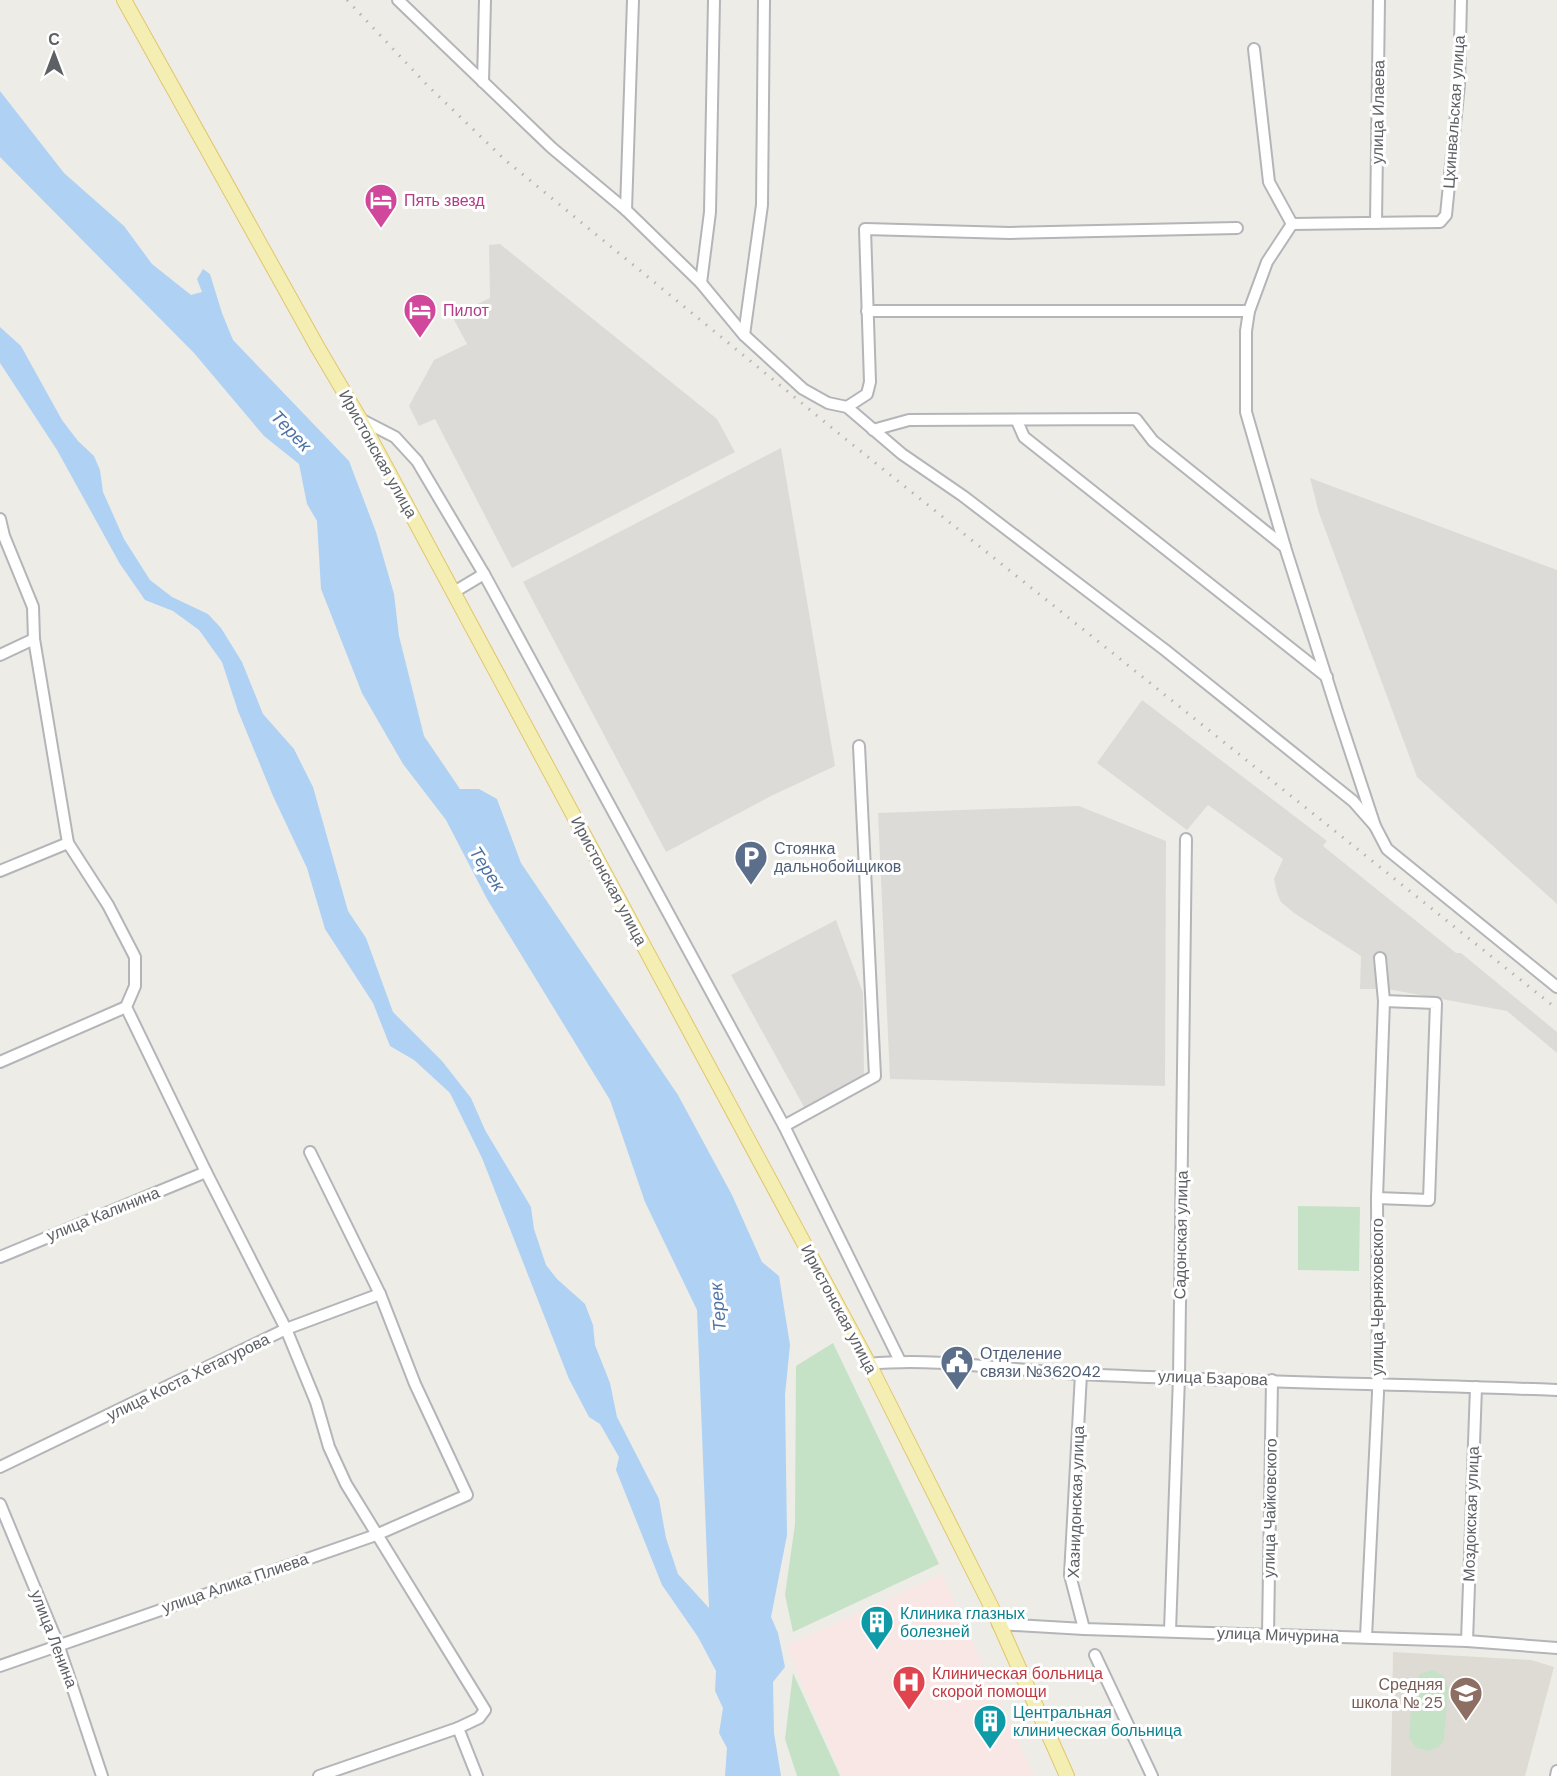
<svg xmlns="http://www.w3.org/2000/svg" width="1557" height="1776" font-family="'DM Sans',sans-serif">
	<rect width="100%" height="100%" fill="#eeece6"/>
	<!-- industrial -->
	<g fill="#dddbd8">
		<path d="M500,244L717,419L735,452L512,568L435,419L419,426L409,406L434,360L467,344L452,316L490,298L489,245Z"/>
		<path d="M781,448L835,766L771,796L666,852L523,582Z"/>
		<path d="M1310,478L1557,570V904L1417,777L1319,513Z"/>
		<path d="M1142,700L1327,841L1323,846L1456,953H1461L1557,1032V1053L1507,1011L1387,989H1360L1361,956L1294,913L1281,902L1277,893L1274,879L1283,859L1208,805L1187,830L1097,763Z"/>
		<path d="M1079,806L1166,841L1165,1086L890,1079L878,813Z"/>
		<path d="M836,920L863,993L864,1075L804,1107L731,975Z"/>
	</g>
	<!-- education -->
	<path fill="#dddbd4" d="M1393,1652L1531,1660L1554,1667L1525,1776H1391Z"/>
	<!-- medical -->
	<path fill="#f8e7e4" d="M942,1574L1034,1776H842L786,1646Z"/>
	<!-- green -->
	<g fill="#c5e2c7">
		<path d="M1298,1206L1360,1207L1359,1271L1298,1270Z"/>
		<path d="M833,1343L939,1564L793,1632L785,1595L795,1524L796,1366Z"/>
		<path d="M1432,1670L1444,1676L1448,1688L1444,1740L1440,1746L1429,1751L1416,1748L1409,1737L1413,1685L1420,1674Z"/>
		<path d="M793,1673L837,1769L840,1776H797L785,1739Z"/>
	</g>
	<!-- water -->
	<path fill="#afd2f4" d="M0,91L64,173L124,226L152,264L191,295L202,292L197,279L203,269L210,274L222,313L233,340L349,461L376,532L394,594L399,636L424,736L460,789H479L497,799L521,863L678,1095L732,1195L762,1262L779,1276L790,1345L785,1395L787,1535L771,1617L778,1633L785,1667L773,1682L774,1733L781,1776H725L727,1748L719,1733L723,1708L715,1691L716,1671L698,1637L662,1585L616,1470L619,1457L600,1424L589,1417L569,1379L482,1158L450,1093L414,1060L390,1046L373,1003L325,929L307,868L273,796L238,711L222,662L199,630L173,611L145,600L120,564L57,450L0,363V327L21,346L62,420L78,441L94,456L100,470L103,492L124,539L150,580L172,597L208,614L221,628L242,662L263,714L294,749L313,787L348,911L366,938L393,1012L442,1061L471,1098L485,1130L531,1207L534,1229L546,1265L557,1279L585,1304L593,1325L595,1345L610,1383L617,1417L659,1499L666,1538L678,1574L709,1608L697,1310L645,1202L610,1100L487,899L446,820L403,764L362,693L321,589L317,521L307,504L299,464L264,436L194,353L0,157Z"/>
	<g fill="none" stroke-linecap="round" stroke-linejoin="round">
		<!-- minor casing -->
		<g stroke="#b3b5b9" stroke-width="14">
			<g id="minor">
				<path d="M398,0L552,148L626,210L701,283L744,335L803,389L828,403L847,407L902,454L963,496L1165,650L1353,801L1375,826"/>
				<path d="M1461,0L1459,84L1446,215L1440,222L1292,224L1267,262L1249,311L1246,331V412L1285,547L1338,714L1375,826L1387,849L1557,987"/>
				<path d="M1254,49L1269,182L1292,224"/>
				<path d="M483,82L485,0"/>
				<path d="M626,210L633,0"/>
				<path d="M1376,223L1379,0"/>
				<path d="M701,283L710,212L714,0"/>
				<path d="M867,311H1249"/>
				<path d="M744,335L762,205L764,0"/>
				<path d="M847,407L867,394L870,382L865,229L1010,233L1237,228"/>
				<path d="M360,419L395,437L417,461L484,574L784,1126L900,1361"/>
				<path d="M1017,421L1024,437L1327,677"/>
				<path d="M873,430L909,420L1136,419L1153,441L1285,547"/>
				<path d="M0,519L4,536L33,607L34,639L68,843L108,905L135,957V986L126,1007L206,1172L286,1329L316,1402L329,1447L346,1484L485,1710L479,1718L458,1728L477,1776"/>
				<path d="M454,592L484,574"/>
				<path d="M0,655L34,639"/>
				<path d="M0,871L68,843"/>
				<path d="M0,1062L126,1007"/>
				<path d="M784,1126L875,1076L859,746"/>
				<path d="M1377,1198L1429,1200L1436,1003L1384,1001"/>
				<path d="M0,1257L206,1172"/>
				<path d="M869,1364C939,1357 1011,1371 1081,1374C1240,1382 1398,1384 1557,1390"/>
				<path d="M1081,1374L1070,1575L1084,1629"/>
				<path d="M0,1467L286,1329L380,1294"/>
				<path d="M0,1504L58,1644L102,1776"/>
				<path d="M998,1624L1084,1629L1467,1641L1557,1648"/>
				<path d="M1170,1631L1179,1377L1186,839"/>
				<path d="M1268,1635L1272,1380"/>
				<path d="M1366,1637L1378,1393L1377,1198L1384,1001L1380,958"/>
				<path d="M1467,1641L1476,1387"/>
				<path d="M1095,1655L1152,1776"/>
				<path d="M0,1666L376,1535L467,1495L415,1384L380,1294L310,1152"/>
				<path d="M319,1776L458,1728"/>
				<path d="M1556,1776L1557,1771"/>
			</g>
		</g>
		<!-- major casing -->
		<g stroke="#e0c66c" stroke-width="16">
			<path id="major" d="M124,0L318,348L360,419L869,1364L995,1614L1067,1776"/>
		</g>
		<!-- minor -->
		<use href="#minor" stroke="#fff" stroke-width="10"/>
		<!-- major -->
		<use href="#major" stroke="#f5eeb3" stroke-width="14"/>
		<!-- rail -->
		<path stroke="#b3b4b4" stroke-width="3" stroke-dasharray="1.5 8" stroke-linecap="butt" d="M347,0L428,86L504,159L848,441L1557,1009"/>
	</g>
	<!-- icons -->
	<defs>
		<g id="hotel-pin" transform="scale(1.725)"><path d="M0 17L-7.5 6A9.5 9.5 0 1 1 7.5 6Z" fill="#d1479c" stroke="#fff"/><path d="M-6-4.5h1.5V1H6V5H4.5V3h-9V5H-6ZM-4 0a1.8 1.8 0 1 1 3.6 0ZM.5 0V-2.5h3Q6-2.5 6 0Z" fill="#fff"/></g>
		<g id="parking-pin" transform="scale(1.725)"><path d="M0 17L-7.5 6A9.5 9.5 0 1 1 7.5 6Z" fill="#5c6f8a" stroke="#fff"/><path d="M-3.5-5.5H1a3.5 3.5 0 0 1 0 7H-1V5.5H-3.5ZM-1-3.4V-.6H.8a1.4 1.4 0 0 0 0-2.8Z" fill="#fff"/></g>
		<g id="civic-pin" transform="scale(1.725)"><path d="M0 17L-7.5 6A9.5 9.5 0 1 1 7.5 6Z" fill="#5c6f8a" stroke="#fff"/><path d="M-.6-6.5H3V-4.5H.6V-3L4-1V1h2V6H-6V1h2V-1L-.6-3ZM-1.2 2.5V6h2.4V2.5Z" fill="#fff"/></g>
		<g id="building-pin" transform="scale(1.725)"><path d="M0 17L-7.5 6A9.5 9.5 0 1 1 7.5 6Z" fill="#0f9aa8" stroke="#fff"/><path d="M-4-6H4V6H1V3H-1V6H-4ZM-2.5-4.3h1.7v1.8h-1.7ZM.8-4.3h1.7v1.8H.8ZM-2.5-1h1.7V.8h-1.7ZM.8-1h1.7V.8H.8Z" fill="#fff"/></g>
		<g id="hospital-pin" transform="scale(1.725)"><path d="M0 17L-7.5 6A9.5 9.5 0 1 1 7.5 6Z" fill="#e0444e" stroke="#fff"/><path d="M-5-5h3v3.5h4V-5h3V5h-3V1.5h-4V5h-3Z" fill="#fff"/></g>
		<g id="school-pin" transform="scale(1.725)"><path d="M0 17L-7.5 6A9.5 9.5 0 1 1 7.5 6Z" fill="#8d6e63" stroke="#fff"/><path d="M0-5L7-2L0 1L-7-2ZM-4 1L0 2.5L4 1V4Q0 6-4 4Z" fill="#fff"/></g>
	</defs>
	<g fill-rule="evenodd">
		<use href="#hotel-pin" x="381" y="200"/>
		<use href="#hotel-pin" x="420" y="310"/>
		<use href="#parking-pin" x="751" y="857"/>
		<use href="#civic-pin" x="957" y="1362"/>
		<use href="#building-pin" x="877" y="1622"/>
		<use href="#hospital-pin" x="909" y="1682"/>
		<use href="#school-pin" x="1466" y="1693"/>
		<use href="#building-pin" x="990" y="1721"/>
	</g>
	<g text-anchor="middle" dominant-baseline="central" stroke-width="6" stroke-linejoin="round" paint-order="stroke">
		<!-- street labels -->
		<g font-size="16" fill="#5d6064" stroke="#fff">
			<text transform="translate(1378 112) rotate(-89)">улица Илаева</text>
			<text transform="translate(1454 112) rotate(-86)">Цхинвальская улица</text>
			<text transform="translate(378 454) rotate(61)">Иристонская улица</text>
			<text transform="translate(609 881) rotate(62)">Иристонская улица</text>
			<text transform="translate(103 1214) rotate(-22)">улица Калинина</text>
			<text transform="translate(1181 1235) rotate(-89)">Садонская улица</text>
			<text transform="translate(1377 1297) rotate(-90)">улица Черняховского</text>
			<text transform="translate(839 1309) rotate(62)">Иристонская улица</text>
			<text transform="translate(188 1377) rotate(-26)">улица Коста Хетагурова</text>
			<text transform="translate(1213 1378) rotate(2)">улица Бзарова</text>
			<text transform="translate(1076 1502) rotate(-88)">Хазнидонская улица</text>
			<text transform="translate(1270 1508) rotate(-89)">улица Чайковского</text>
			<text transform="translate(1471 1514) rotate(-88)">Моздокская улица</text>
			<text transform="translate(235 1583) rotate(-19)">улица Алика Плиева</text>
			<text transform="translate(1278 1635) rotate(2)">улица Мичурина</text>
			<text transform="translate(54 1639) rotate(69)">улица Ленина</text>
		</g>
		<!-- hotel labels -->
		<g font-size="16" fill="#b23c85" stroke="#fff" text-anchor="start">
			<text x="404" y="200">Пять звезд</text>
			<text x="443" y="310">Пилот</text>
		</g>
		<!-- service labels -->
		<g font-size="16" fill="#4e5e75" stroke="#fff" text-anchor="start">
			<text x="774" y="848">Стоянка<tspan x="774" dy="18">дальнобойщиков</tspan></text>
			<text x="980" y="1353">Отделение<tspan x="980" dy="18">связи №362042</tspan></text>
		</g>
		<!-- culture labels -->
		<g font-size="16" fill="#0d838f" stroke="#fff" text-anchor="start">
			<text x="900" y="1613">Клиника глазных<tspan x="900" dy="18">болезней</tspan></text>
			<text x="1013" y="1712">Центральная<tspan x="1013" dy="18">клиническая больница</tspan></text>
		</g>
		<!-- health labels -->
		<g font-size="16" fill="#be3a42" stroke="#fff" text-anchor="start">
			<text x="932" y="1673">Клиническая больница<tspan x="932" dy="18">скорой помощи</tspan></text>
		</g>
		<!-- education labels -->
		<g font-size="16" fill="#785e54" stroke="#fff" text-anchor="end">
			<text x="1443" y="1684">Средняя<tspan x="1443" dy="18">школа № 25</tspan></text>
		</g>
		<!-- water labels -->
		<g font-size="18" font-style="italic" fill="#4d73a5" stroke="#fff">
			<text transform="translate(291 431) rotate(46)">Терек</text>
			<text transform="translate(487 869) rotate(57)">Терек</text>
			<text transform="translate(718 1307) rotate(-95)">Терек</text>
		</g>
	</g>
	<!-- north arrow -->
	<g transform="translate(54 54)" stroke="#ffffff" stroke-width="4.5" paint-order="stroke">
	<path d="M0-4.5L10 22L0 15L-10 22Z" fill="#5d6064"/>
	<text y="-9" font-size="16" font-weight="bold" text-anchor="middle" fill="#5d6064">С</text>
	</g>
</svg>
